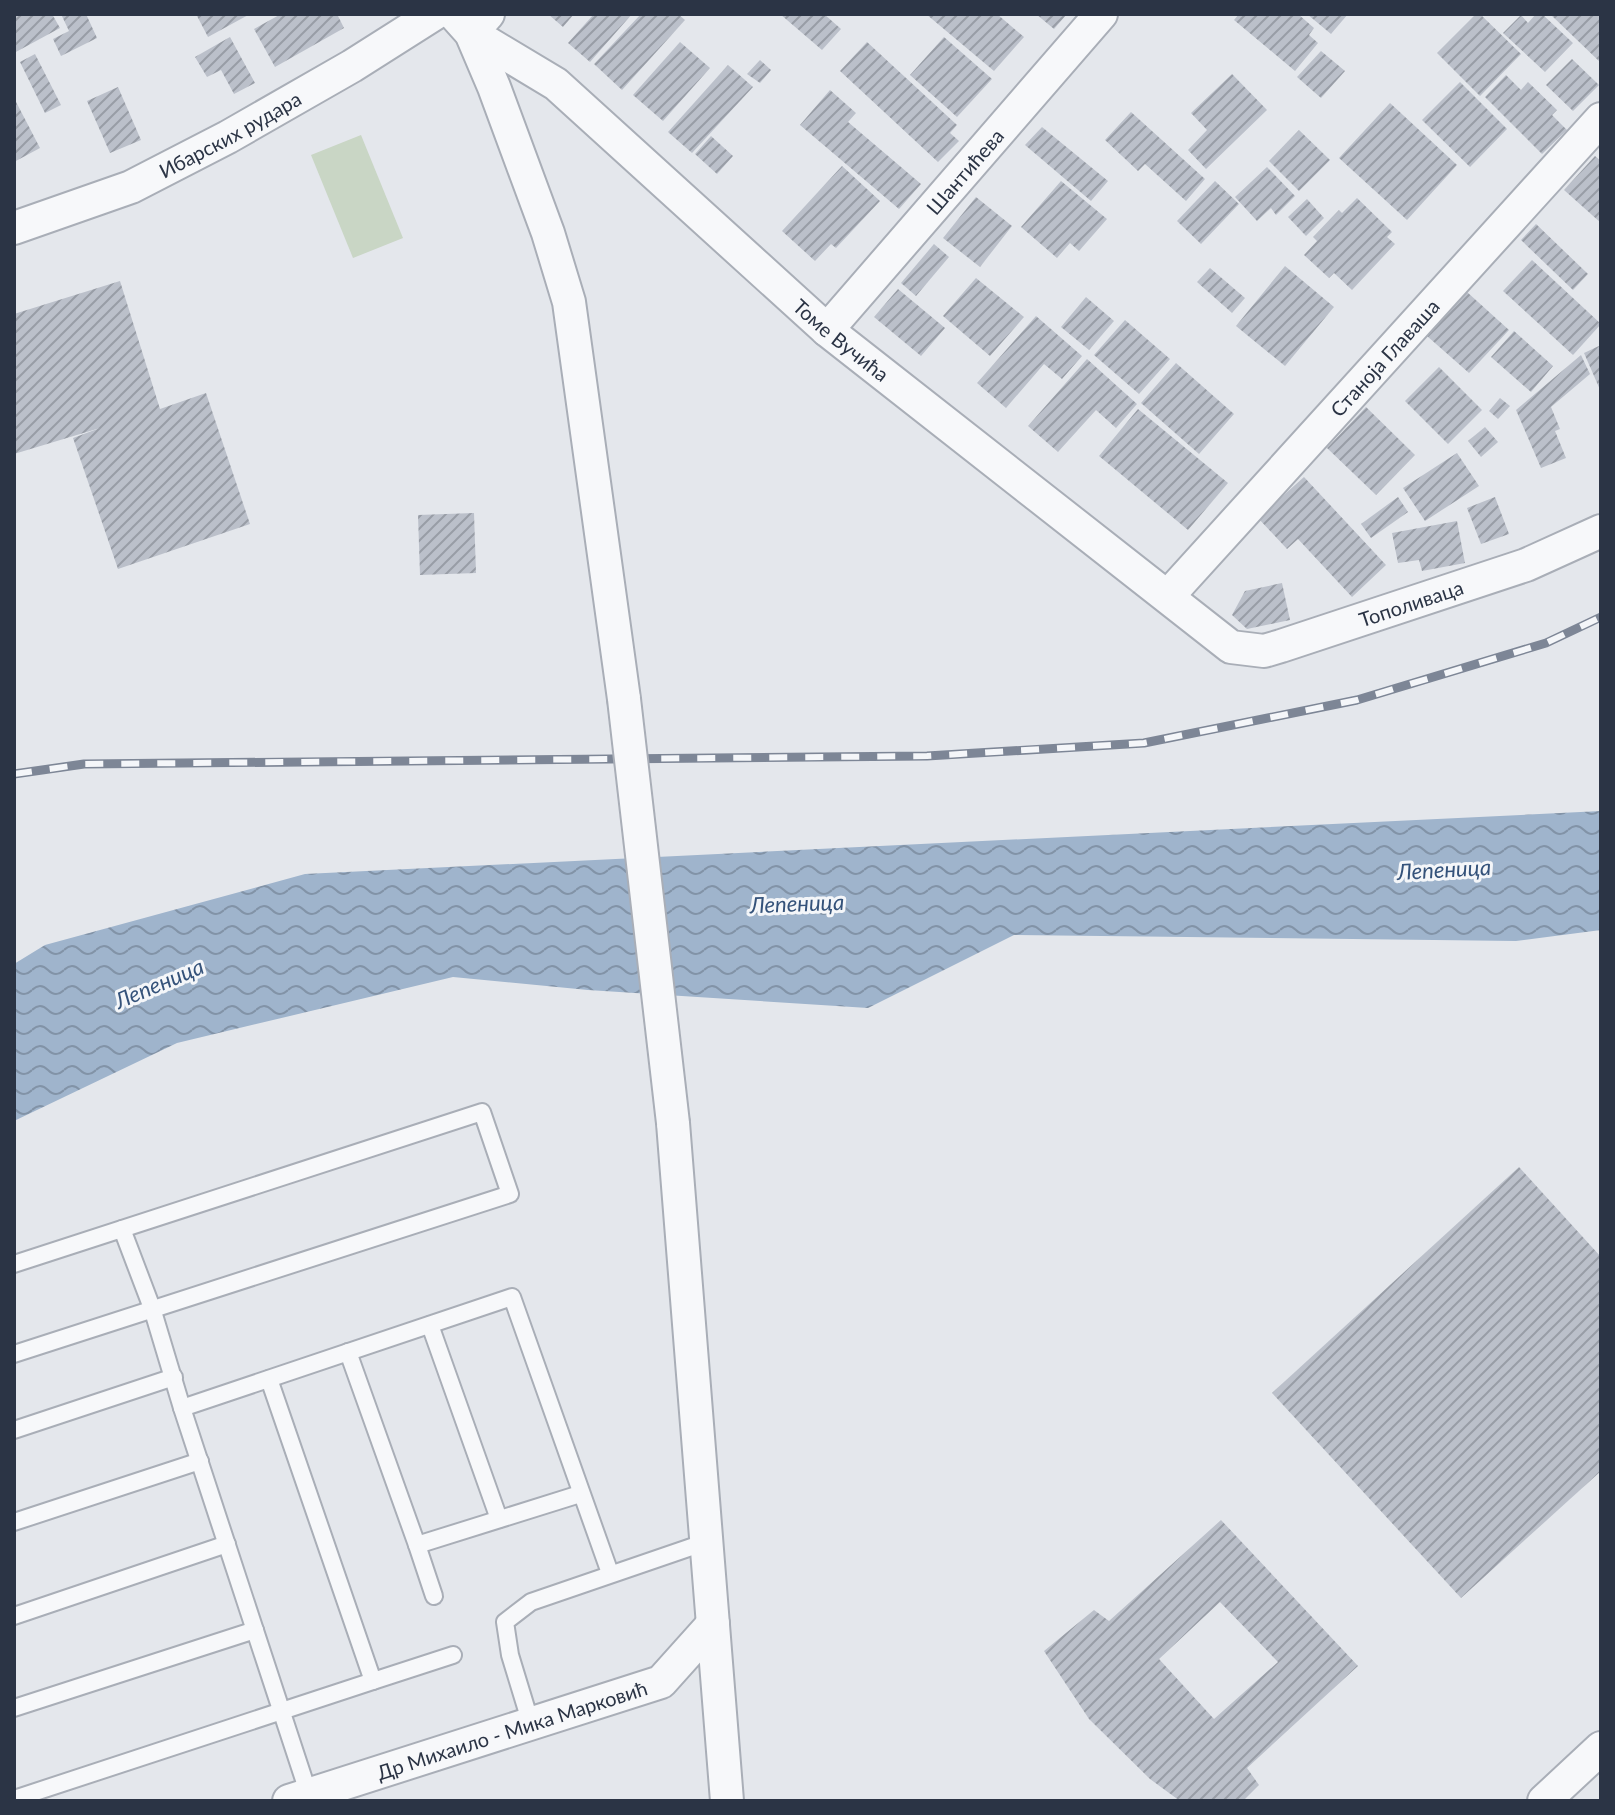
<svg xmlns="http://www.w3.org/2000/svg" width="1615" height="1815" font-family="Lato,sans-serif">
	<defs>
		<pattern id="water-waves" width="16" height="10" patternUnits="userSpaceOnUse" patternTransform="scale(2)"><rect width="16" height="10" fill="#9fb4cc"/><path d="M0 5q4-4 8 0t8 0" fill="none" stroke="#8293a7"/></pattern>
		<pattern id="building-hatch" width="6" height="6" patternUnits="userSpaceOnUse" patternTransform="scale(2)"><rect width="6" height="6" fill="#bbc0ca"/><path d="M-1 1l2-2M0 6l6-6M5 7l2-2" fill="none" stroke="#989da6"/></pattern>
	</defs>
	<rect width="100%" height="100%" fill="#e4e7ec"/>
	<!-- green -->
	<path fill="#c9d6c5" d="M361,135L403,238L353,258L311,155Z"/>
	<!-- water -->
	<path fill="url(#water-waves)" d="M1601,811V930L1516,941L1014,935L868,1008L588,990L453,977L177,1043L14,1121V964L45,945L305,874Z"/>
	<!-- building -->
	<g fill="url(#building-hatch)" fill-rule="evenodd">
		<path d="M14,14H52L60,28L14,53Z"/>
		<path d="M61,14H86L97,38L61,56L53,39L69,31Z"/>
		<path d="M196,14H250L208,37Z"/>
		<path d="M281,14H337L344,28L275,67L254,29Z"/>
		<path d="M548,14H574L563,27Z"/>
		<path d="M594,14H632L590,62L568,43Z"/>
		<path d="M641,14H678L685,20L622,90L594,64Z"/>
		<path d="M780,14H824L841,29L822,50Z"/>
		<path d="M926,14H997L1024,37L994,71Z"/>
		<path d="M1036,14H1067L1054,29Z"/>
		<path d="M1239,14H1298L1314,28L1309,35L1318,43L1295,71L1234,20Z"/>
		<path d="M1307,14H1348L1331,34Z"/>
		<path d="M1476,14H1480L1521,54L1480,96L1437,53Z"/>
		<path d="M1536,14H1542L1573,43L1545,72L1503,33L1521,15L1528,23Z"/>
		<path d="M1550,14H1601V63Z"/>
		<path d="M230,37L255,83L234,94L221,70L207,77L195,57Z"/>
		<path d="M944,37L992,79L957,117L910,75Z"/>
		<path d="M680,42L710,68L663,121L633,95Z"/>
		<path d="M867,42L957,125L950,133L959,141L938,162L840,71Z"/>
		<path d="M1321,51L1345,71L1321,98L1297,77Z"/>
		<path d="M35,54L61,105L45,113L20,62Z"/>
		<path d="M1572,59L1599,85L1573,111L1546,85Z"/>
		<path d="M760,60L771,70L760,83L747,74Z"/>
		<path d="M728,65L753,87L692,153L668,132Z"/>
		<path d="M1232,74L1267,110L1206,169L1188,150L1207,130L1191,113Z"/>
		<path d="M1506,75L1521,90L1528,82L1557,110L1552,115L1567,130L1542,154L1485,97Z"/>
		<path d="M1460,82L1507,129L1470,167L1422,120Z"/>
		<path d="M118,87L141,140L110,153L87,101Z"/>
		<path d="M830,90L856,113L848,122L921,184L899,209L800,125Z"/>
		<path d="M14,98L40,148L14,162Z"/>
		<path d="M1390,103L1457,165L1407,220L1339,158Z"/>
		<path d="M1131,112L1205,179L1186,201L1145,164L1138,171L1105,140Z"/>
		<path d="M1042,127L1108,181L1091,201L1025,145Z"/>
		<path d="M1299,130L1330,160L1299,191L1269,161Z"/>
		<path d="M711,136L733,156L717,174L695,154Z"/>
		<path d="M1595,156L1601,161V223L1564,190Z"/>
		<path d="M842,166L880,201L836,248L831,244L815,261L782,231Z"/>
		<path d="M1267,167L1295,196L1276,215L1271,208L1257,221L1235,197Z"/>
		<path d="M1061,181L1107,219L1079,251L1070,243L1057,258L1021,227Z"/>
		<path d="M1215,181L1239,204L1201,244L1177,221Z"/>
		<path d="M976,197L1012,226L980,267L943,238Z"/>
		<path d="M1357,198L1392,232L1387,237L1395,244L1352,290L1334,273L1329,278L1304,255L1317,241L1313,237L1339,210L1342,213Z"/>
		<path d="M1307,199L1324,218L1306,236L1288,217Z"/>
		<path d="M1536,224L1588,274L1573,290L1521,240Z"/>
		<path d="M934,244L949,257L916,296L901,283Z"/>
		<path d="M1532,260L1601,324L1573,355L1503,291Z"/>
		<path d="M1285,266L1334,307L1285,366L1236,326Z"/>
		<path d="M1210,268L1245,298L1232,313L1197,282Z"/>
		<path d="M976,278L1024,317L990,356L943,316Z"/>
		<path d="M120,281L160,409L206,393L250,524L118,569L73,438L100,428L14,454V314Z"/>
		<path d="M898,289L945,328L921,356L874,317Z"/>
		<path d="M1467,292L1509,330L1469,373L1427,336Z"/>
		<path d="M1086,297L1114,321L1089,350L1061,327Z"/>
		<path d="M1036,316L1082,356L1062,379L1044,364L1006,408L977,383Z"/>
		<path d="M1125,320L1170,359L1139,394L1094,355Z"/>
		<path d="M1514,331L1553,366L1531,392L1491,357Z"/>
		<path d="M1601,345V392L1584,353Z"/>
		<path d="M1581,355L1590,374L1551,407L1560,429L1555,431L1566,458L1541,468L1516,410Z"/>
		<path d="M1087,359L1137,404L1116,428L1096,410L1058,452L1028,426Z"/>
		<path d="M1176,363L1234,414L1199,454L1141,403Z"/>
		<path d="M1439,367L1482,410L1448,444L1405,401Z"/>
		<path d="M1500,398L1510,406L1498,419L1489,411Z"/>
		<path d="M1366,407L1415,455L1376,495L1327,448Z"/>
		<path d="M1138,409L1228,483L1188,530L1099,456Z"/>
		<path d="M1485,427L1498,442L1481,457L1468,441Z"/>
		<path d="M1457,453L1479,486L1425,521L1403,488Z"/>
		<path d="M1304,477L1386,565L1352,597L1298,539L1287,549L1258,518Z"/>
		<path d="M1398,497L1408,512L1371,538L1361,524Z"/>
		<path d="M1495,497L1509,534L1481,544L1467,508Z"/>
		<path d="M474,513L476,573L420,575L418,515Z"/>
		<path d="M1457,521L1465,563L1422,571L1419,560L1398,563L1392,533Z"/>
		<path d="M1282,583L1290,620L1247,629L1232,615L1245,591Z"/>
		<path d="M1519,1167L1601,1257V1471L1461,1598L1272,1393Z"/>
		<path d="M1221,1520L1358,1666L1247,1768L1259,1785L1243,1801H1180L1150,1779L1089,1719L1044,1651L1094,1610L1109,1621ZM1220,1602L1278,1662L1214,1719L1159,1659Z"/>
	</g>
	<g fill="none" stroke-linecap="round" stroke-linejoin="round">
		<!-- service casing -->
		<g stroke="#a9aeb7" stroke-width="20">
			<g id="service">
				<path d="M122,1229L152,1308L182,1408"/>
				<path d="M14,1264L482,1112L510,1194L14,1354"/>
				<path d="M430,1325L499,1519"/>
				<path d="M348,1352L417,1545L580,1494"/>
				<path d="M269,1379L373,1681L453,1655"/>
				<path d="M14,1430L174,1377"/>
				<path d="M14,1522L200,1461"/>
				<path d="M417,1545L434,1596"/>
				<path d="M14,1616L227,1544"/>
				<path d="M14,1708L255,1630"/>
				<path d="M531,1724L510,1655L505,1622L531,1602L706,1542"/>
				<path d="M309,1795L182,1408L512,1297L610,1573"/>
				<path d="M14,1799L373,1681"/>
			</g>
		</g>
		<!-- minor casing -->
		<g stroke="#a9aeb7" stroke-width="36">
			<g id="minor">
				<path d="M454,14L471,33L494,87L548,233L569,302L624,699"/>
				<path id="s1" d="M488,14L471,33L556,84L827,330L1231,647L1264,651L1281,646L1526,565L1601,531"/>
				<path id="s2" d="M14,228L131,187L228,137L352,66L434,14"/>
				<path id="s3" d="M827,330L1101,14"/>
				<path id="s4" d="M1168,596L1601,119"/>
				<path d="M673,1123L727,1801"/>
				<path id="s5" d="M289,1801L661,1682L713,1624"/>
				<path d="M1544,1801L1601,1748"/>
			</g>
		</g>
		<!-- service -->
		<use href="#service" stroke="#f7f8fa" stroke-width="16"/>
		<!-- minor -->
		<use href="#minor" stroke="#f7f8fa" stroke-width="32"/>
		<!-- rail casing -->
		<g stroke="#7d8696" stroke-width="9">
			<path id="rail" d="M14,774L84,764L927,756L1144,743L1357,700L1546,643L1601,617"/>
		</g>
		<!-- rail -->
		<use href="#rail" stroke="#f4f6f9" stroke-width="6" stroke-dasharray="18" stroke-linecap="butt"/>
		<!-- minor-bridge casing -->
		<g stroke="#a9aeb7" stroke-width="36" stroke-linecap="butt">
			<path id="minor-bridge" d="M624,699L673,1123"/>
		</g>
		<!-- minor-bridge -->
		<use href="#minor-bridge" stroke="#f7f8fa" stroke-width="32"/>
	</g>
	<g text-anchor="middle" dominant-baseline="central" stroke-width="6" stroke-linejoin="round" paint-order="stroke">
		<!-- street labels -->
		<g font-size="20" fill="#2b3445" stroke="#f4f6f9">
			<text stroke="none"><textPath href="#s2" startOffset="236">Ибарских рудара</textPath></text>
			<text stroke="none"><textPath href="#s3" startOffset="210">Шантићева</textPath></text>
			<text stroke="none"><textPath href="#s1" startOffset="508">Томе Вучића</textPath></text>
			<text stroke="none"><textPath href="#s4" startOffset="322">Станоја Главаша</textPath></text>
			<text stroke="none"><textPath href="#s1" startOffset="1192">Тополиваца</textPath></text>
			<text stroke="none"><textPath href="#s5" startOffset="234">Др Михаило - Мика Марковић</textPath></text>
		</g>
		<!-- water labels -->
		<g font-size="22" font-style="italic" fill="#34527a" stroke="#f4f6f9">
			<text transform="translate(1444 869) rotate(-3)">Лепеница</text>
			<text transform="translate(797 903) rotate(-2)">Лепеница</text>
			<text transform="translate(159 983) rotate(-23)">Лепеница</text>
		</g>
	</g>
	<!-- border -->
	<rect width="1615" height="1815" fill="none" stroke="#2b3445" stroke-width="32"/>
</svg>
